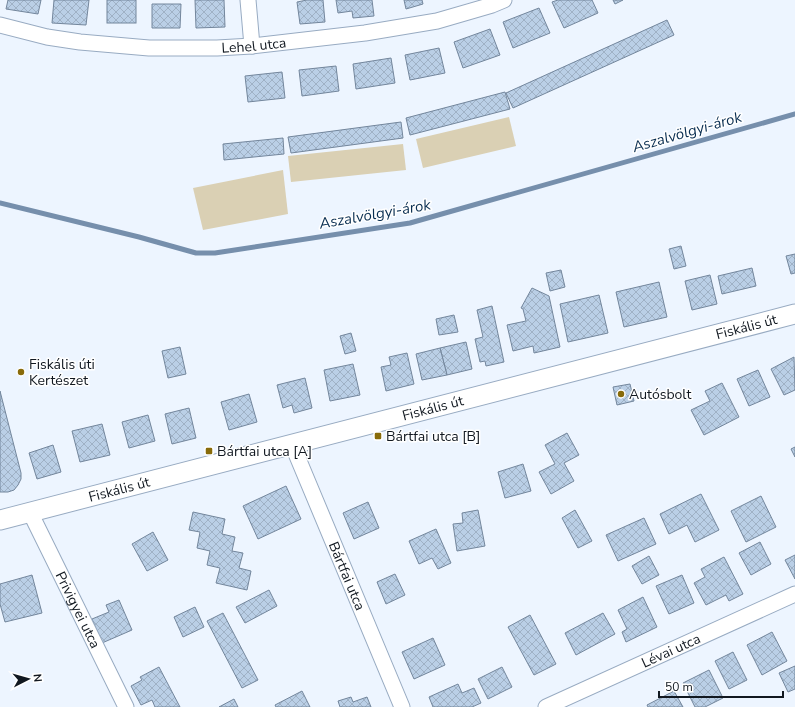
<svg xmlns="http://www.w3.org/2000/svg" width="795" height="707" font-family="'Nunito Sans',sans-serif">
	<defs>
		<pattern id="building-cross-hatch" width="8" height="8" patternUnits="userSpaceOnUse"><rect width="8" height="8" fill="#bacfe6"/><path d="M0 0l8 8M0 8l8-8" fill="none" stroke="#9fb1c5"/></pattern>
	</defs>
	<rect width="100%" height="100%" fill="#edf5ff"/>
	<!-- green -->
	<g fill="#dad0b4">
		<path d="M509,117L516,146L423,168L416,139Z"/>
		<path d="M403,144L406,170L291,182L288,156Z"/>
		<path d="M283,170L288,214L203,230L193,188Z"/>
	</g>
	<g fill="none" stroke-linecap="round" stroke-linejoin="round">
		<!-- stream -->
		<path stroke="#768fac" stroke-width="5" d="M0,203L139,237L196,253H215L410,223L795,114"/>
	</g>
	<!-- building -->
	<g fill="url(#building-cross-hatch)" stroke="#73869c">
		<path d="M8,0H41L38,14L6,9Z"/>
		<path d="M54,0H89L86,25L52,23Z"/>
		<rect x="107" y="0" width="29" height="23"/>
		<path d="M195,0H224L225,27L196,28Z"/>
		<path d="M307,0H323L325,22L300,24L297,2Z"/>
		<path d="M336,0H372L374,16L353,18L352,11L338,13Z"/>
		<path d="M404,0H422L423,4L406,9Z"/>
		<path d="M558,0H592L598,13L564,28L552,2Z"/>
		<path d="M613,0H623L615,4Z"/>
		<path d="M152,4H181L180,28H152Z"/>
		<path d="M539,8L550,33L513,48L503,22Z"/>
		<path d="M667,20L674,35L513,108L506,93Z"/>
		<path d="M490,29L500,55L463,68L454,42Z"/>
		<path d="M439,48L445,73L410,80L405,55Z"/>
		<path d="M391,58L395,83L356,89L353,64Z"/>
		<path d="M336,66L339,91L302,96L299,70Z"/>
		<path d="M282,72L285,98L248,102L245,76Z"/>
		<path d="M505,92L510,109L410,135L406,118Z"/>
		<path d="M401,122L403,138L291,153L288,137Z"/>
		<path d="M283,138L284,154L224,160L223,144Z"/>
		<path d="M681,246L686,266L674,269L669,249Z"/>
		<path d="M795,254V273L791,274L786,256Z"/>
		<path d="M752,268L756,286L722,294L718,276Z"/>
		<path d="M561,270L565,287L550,291L546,273Z"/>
		<path d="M710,275L717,304L692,310L685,281Z"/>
		<path d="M659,282L667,317L624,327L616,292Z"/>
		<path d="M532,288L549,296L560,347L534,353L533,346L513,351L507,325L526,321L523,309L521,308Z"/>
		<path d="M599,295L608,333L568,342L560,304Z"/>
		<path d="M492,306L504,362L486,366L485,361L480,362L475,339L483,337L477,310Z"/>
		<path d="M454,315L458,332L439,335L436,319Z"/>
		<path d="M351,333L356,351L345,354L340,336Z"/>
		<path d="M466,342L472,369L447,375L440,348Z"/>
		<path d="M180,347L186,374L168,378L162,351Z"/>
		<path d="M440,348L447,375L422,380L416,354Z"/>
		<path d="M407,353L414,384L386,391L381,367L391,365L389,357Z"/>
		<path d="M794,357L795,390L784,395L771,369Z"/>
		<path d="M353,364L360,395L330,401L324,370Z"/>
		<path d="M758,370L770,397L749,406L737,379Z"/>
		<path d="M305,378L312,408L294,413L292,405L283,408L277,385Z"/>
		<path d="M722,383L739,417L704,435L691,410L710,401L705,391Z"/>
		<path d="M630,384L634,401L617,405L613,387Z"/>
		<path d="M0,391L21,473V479L18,485L14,490L8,492H0Z"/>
		<path d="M249,394L257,422L229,430L221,402Z"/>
		<path d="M189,408L196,438L172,444L165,414Z"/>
		<path d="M148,415L155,441L129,448L122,422Z"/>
		<path d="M102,424L110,455L80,462L72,431Z"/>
		<path d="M567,433L579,455L564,463L574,481L551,494L539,472L555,464L545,445Z"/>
		<path d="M53,445L61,472L37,479L29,453Z"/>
		<path d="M795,447V457L791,449Z"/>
		<path d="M523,464L531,491L505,498L498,472Z"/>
		<path d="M286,486L301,519L258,539L243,506Z"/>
		<path d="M701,494L719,530L695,542L687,525L669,534L660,514Z"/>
		<path d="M761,496L776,527L746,542L731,511Z"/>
		<path d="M368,502L379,528L354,539L343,513Z"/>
		<path d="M478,510L485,546L457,551L453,524L463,523L462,513Z"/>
		<path d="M575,510L592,541L578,548L562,518Z"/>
		<path d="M193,512L225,519L222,534L235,537L232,551L243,553L239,568L251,571L247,590L216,583L220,568L207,565L210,551L197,548L200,532L189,530Z"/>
		<path d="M644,518L656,544L618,561L606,535Z"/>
		<path d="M436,529L451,563L438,569L432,558L419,564L409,541Z"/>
		<path d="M153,532L168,560L147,571L132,544Z"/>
		<path d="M760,542L771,564L751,575L739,553Z"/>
		<path d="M795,555V579L785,560Z"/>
		<path d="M649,556L659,575L642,584L632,566Z"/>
		<path d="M724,557L743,594L729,601L726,595L706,605L694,583L705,577L701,569Z"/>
		<path d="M395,574L405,595L386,604L377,582Z"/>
		<path d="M32,575L42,613L5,622L0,604V584Z"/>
		<path d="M682,575L694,603L669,614L656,586Z"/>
		<path d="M269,590L277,606L245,623L236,607Z"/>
		<path d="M643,597L657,627L626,642L622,632L627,629L618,610Z"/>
		<path d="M119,600L132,630L102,643L92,619L109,612L106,605Z"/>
		<path d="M195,607L204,627L183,637L174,617Z"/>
		<path d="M223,613L258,680L242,688L207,621Z"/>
		<path d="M603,613L615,634L576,655L565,633Z"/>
		<path d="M530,615L556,664L534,675L508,627Z"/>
		<path d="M772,632L787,661L762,675L747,645Z"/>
		<path d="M433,638L445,665L414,679L402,652Z"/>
		<path d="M733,652L747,680L729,689L715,661Z"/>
		<path d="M795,666V689L788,692L779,673Z"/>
		<path d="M159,667L180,707H155L152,700L141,705L131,686L142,680L140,677Z"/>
		<path d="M502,667L512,687L488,699L478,679Z"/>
		<path d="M709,670L723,698L705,707H695L683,683Z"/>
		<path d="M458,684L462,693L474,688L481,703L472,707H433L429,697Z"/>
		<path d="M302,691L310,707H276L275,705Z"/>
		<path d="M674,691L683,707H648L647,705Z"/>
		<path d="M351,697L353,702L367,697L371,707H340L338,701Z"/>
		<path d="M234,699L238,707H219Z"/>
	</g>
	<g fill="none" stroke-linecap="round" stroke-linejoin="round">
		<!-- minor casing -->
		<g stroke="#98abc2" stroke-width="17">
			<g id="minor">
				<path d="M248,0L252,46"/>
				<path id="s1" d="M0,25L47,37L80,42L149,48H217L252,46L365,33L437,21L492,5L504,0"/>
				<path id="s2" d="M292,444L402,707"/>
				<path id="s3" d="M30,512L126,707"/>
				<path id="s4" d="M546,707L795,594"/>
			</g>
		</g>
		<!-- tertiary casing -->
		<g stroke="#98abc2" stroke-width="21">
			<g id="tertiary">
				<path id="s5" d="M0,520L795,314"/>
			</g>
		</g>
		<!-- minor -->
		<use href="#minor" stroke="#fff" stroke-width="15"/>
		<!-- tertiary -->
		<use href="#tertiary" stroke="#fff" stroke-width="19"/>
	</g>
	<!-- markers -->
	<g fill="#886b0a" stroke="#fff" stroke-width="1.5">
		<circle cx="21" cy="372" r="4"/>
		<circle cx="621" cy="394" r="4"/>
		<rect x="374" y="432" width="8" height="8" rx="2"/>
		<rect x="205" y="447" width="8" height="8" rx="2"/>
	</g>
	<g text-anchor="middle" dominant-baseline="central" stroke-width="3" stroke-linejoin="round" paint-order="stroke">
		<!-- street labels -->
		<g font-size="14" fill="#111820" stroke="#fff">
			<text stroke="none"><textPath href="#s1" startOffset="256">Lehel utca</textPath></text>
			<text stroke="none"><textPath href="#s5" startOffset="771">Fiskális út</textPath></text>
			<text stroke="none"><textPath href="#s5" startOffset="447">Fiskális út</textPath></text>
			<text stroke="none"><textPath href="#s5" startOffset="123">Fiskális út</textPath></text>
			<text stroke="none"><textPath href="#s2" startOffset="143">Bártfai utca</textPath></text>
			<text stroke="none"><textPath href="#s3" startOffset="109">Privigyei utca</textPath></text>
			<text stroke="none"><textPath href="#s4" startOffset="137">Lévai utca</textPath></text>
		</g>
		<!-- poi labels -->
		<g font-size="14" fill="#111820" stroke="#fff" text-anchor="start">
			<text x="29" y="364">Fiskális úti<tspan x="29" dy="16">Kertészet</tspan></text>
			<text x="629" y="394">Autósbolt</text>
			<text x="386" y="436">Bártfai utca [B]</text>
			<text x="217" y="451">Bártfai utca [A]</text>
		</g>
		<!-- water labels -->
		<g font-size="15" font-style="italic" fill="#092e51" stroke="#fff">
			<text transform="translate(687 132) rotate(-16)">Aszalvölgyi-árok</text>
			<text transform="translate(375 214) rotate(-10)">Aszalvölgyi-árok</text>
		</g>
	</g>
	<!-- north arrow -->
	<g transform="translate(28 679) rotate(84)" stroke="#ffffff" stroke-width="3" paint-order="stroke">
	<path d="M0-3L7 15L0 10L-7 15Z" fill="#111820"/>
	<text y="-6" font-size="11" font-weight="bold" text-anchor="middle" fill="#111820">N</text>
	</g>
	<!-- scale -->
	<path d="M659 691v6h124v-6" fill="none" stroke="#111820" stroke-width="2"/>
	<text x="665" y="691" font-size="12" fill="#111820" stroke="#ffffff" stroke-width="3" paint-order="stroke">50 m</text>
</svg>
